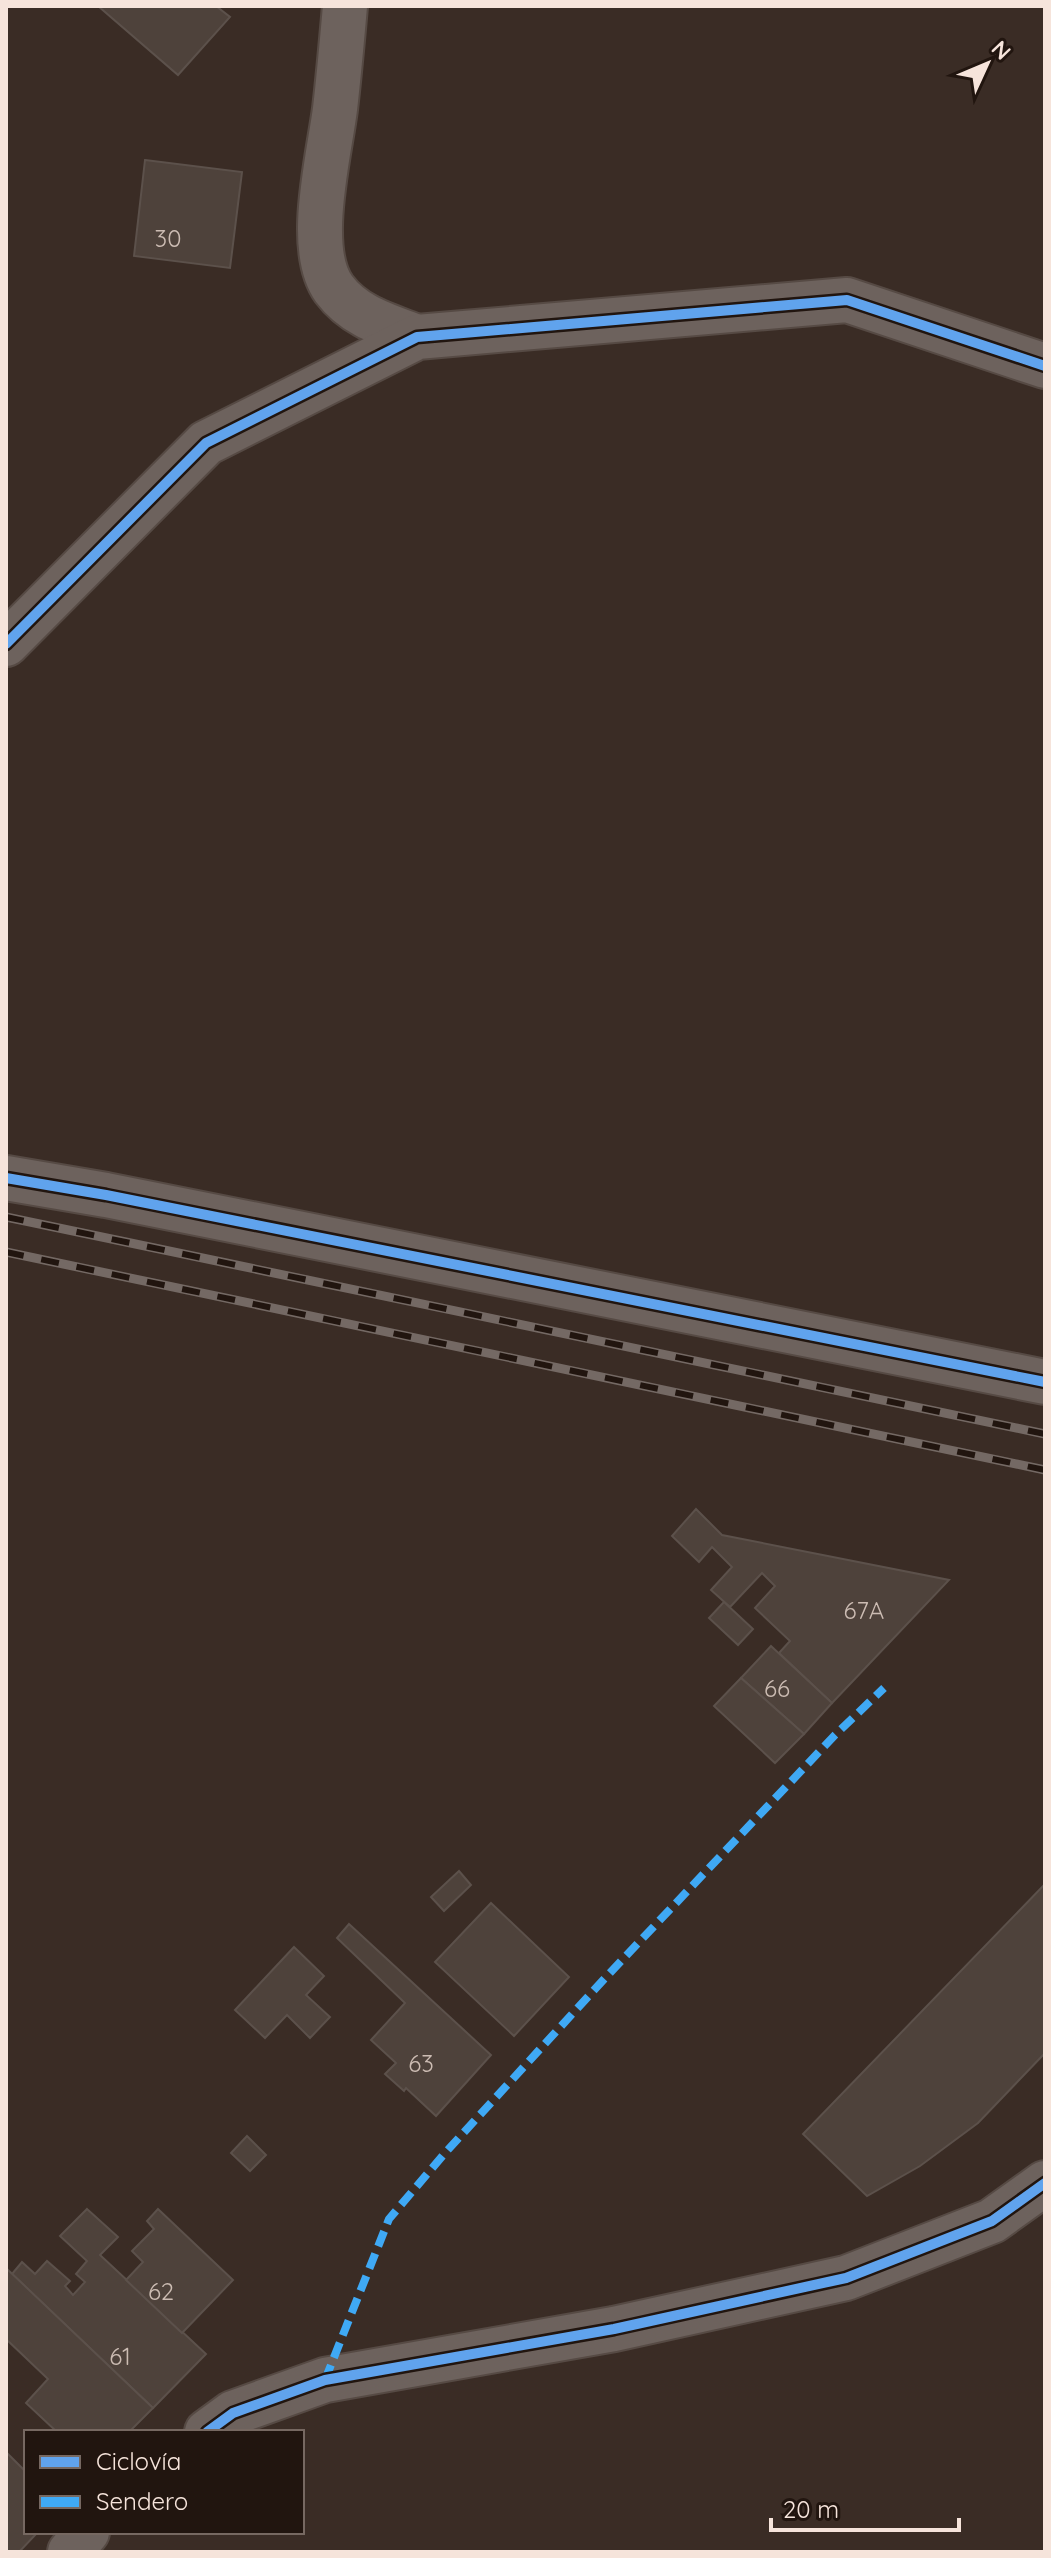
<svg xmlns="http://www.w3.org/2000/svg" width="1051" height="2558" font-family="Quicksand,sans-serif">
	<rect width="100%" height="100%" fill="#3a2c25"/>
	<!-- building -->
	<g fill="#4e423b" stroke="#5c514b" stroke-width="2">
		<path d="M98,6H216L230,17L178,75Z"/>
		<path d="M145,160L242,172L230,268L134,256Z"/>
		<path d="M696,1509L722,1535L949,1580L832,1703L779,1653L790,1641L755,1608L775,1586L762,1573L730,1607L711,1590L732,1567L712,1547L699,1562L672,1536Z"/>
		<path d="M724,1602L753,1629L738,1645L709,1618Z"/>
		<path d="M771,1646L832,1703L804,1734L741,1678Z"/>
		<path d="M741,1678L804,1734L775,1763L714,1706Z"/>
		<path d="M459,1871L471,1885L444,1911L431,1897Z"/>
		<path d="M1045,1884V2053L978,2123L920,2166L867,2196L803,2134Z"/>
		<path d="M491,1903L569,1977L514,2036L435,1962Z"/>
		<path d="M349,1924L491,2055L436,2116L406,2088L404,2091L385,2074L396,2063L371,2040L405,2003L337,1938Z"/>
		<path d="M294,1947L324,1976L306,1995L330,2017L310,2038L287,2015L265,2038L235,2010Z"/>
		<path d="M247,2136L266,2155L250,2171L231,2153Z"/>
		<path d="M87,2209L118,2237L100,2255L206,2354L153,2408L12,2274L22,2262L35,2274L47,2261L70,2281L65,2286L73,2295L85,2282L76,2274L87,2261L60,2236Z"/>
		<path d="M158,2209L233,2280L182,2333L126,2280L143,2262L132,2251L154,2229L147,2221Z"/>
		<path d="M6,2268L153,2408L129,2432H57L26,2403L48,2379L6,2339Z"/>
		<path d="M6,2452L26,2472V2532H38L19,2552H6Z"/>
	</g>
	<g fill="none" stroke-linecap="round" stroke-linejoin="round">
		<!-- street casing -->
		<g stroke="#564a44" stroke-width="48">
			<g id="street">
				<path d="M345,6C342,40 339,75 335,109C329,156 305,249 334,289C355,317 386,325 417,337"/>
				<path d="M6,644L206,443L417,337L847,300L1045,366"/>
				<path d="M6,1178L106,1195L1045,1382"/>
				<path d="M207,2432L233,2413L325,2380L614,2329L846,2278L992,2221L1045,2183"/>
				<path d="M70,2552L87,2532"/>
			</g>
		</g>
		<!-- street -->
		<use href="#street" stroke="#6d625d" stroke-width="44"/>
		<!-- rail casing -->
		<g stroke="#746964" stroke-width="9">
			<g id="rail">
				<path d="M6,1217L1045,1434"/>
				<path d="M6,1252L1045,1470"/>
			</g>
		</g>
		<!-- rail -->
		<use href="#rail" stroke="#21150f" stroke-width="6" stroke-dasharray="18" stroke-linecap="butt"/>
		<!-- quiet -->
		<path stroke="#3fa9f5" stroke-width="8" stroke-dasharray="16 8" stroke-linecap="butt" d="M325,2380L389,2219L445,2153L606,1977L835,1735L884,1688"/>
		<!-- cycleway casing -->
		<g stroke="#21150f" stroke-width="15">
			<g id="cycleway">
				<path d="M6,644L206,443L417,337L847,300L1045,366"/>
				<path d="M6,1178L106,1195L1045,1382"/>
				<path d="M207,2432L233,2413L325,2380L614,2329L846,2278L992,2221L1045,2183"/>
			</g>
		</g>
		<!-- cycleway -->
		<use href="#cycleway" stroke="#60a3ed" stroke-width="10"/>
	</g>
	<g text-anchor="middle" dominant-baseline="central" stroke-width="6" stroke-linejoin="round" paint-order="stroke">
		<!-- number labels -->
		<g font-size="24" fill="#ccbcb3">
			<text x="168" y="238">30</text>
			<text x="864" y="1610">67A</text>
			<text x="777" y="1688">66</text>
			<text x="421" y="2063">63</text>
			<text x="161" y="2291">62</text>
			<text x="120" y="2356">61</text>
		</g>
	</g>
	<!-- border -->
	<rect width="1051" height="2558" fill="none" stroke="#f6e4db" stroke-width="16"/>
	<!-- legend -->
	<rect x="24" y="2430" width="280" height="104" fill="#21150f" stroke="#766861" stroke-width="2"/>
	<rect x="40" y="2456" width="40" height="12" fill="#60a3ed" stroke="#766861" stroke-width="2"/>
	<text x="96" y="2470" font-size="24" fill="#f6e4db">Ciclovía</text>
	<rect x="40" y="2496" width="40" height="12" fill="#3fa9f5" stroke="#766861" stroke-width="2"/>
	<text x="96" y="2510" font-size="24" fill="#f6e4db">Sendero</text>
	<!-- north arrow -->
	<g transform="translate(987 64) rotate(46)" stroke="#21150f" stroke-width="6" paint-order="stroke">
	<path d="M0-6L14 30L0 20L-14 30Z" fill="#f6e4db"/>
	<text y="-12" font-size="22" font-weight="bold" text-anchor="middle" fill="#f6e4db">N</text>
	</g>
	<!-- scale -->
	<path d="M771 2518v12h188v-12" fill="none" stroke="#f6e4db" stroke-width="4"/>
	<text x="783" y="2518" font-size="24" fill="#f6e4db" stroke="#21150f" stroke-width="6" paint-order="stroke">20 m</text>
</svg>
